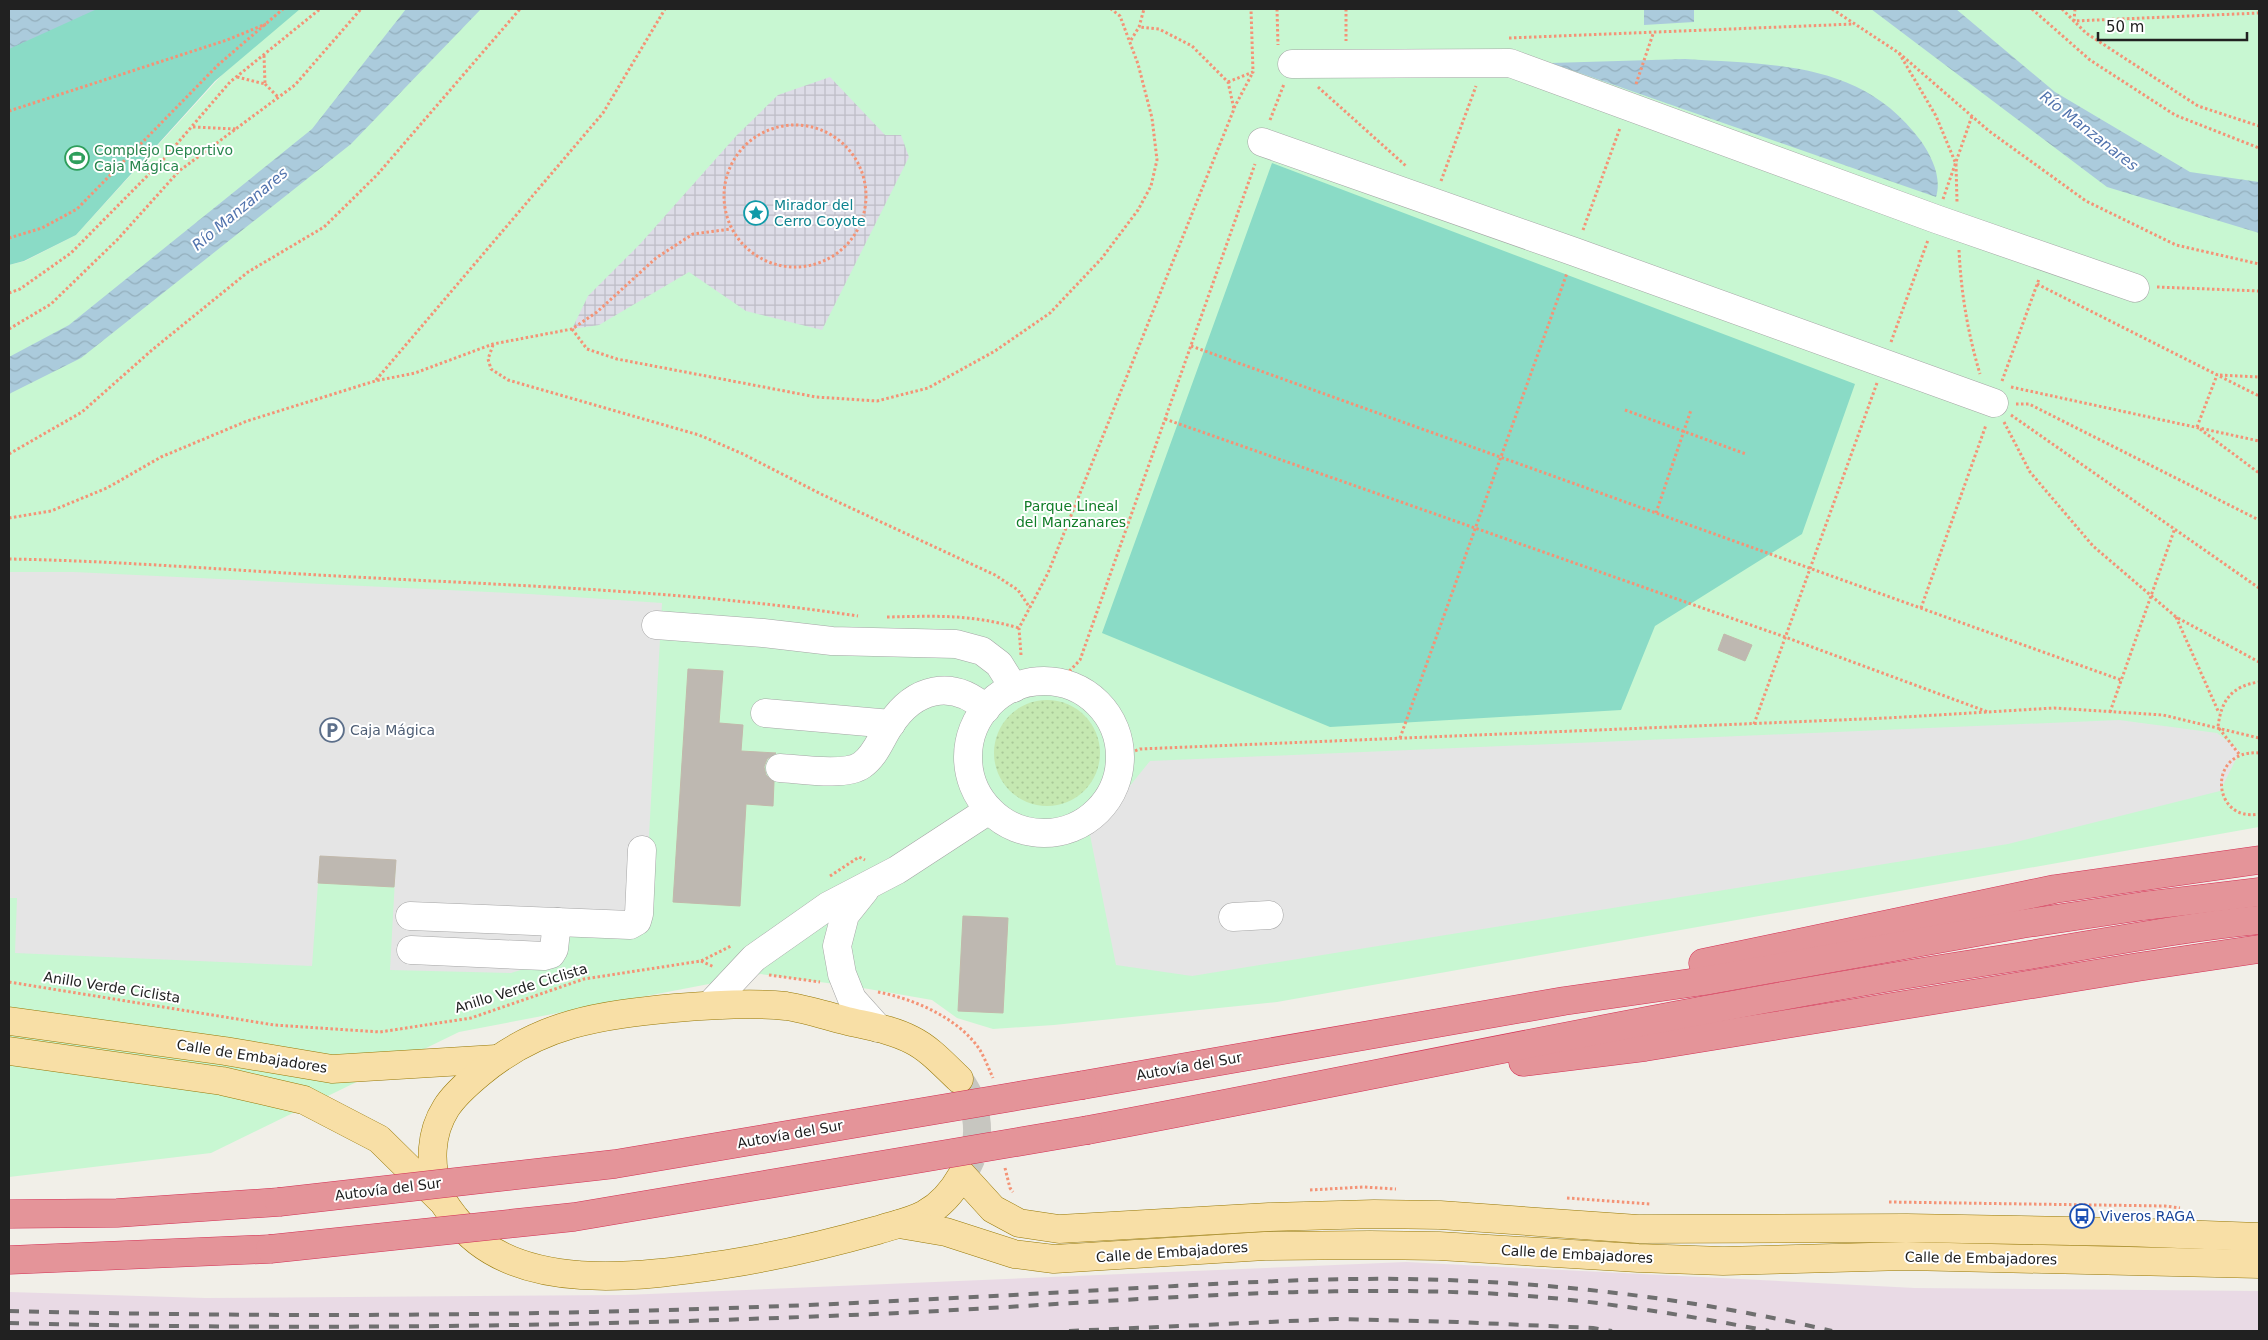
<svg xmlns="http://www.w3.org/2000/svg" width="2268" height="1340" font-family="'DejaVu Sans',sans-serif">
	<defs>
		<pattern id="garden-dots" width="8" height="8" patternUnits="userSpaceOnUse" patternTransform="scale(1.25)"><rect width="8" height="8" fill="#c5e8b1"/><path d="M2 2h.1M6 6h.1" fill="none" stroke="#a9c798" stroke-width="1.8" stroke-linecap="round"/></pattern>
		<pattern id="plaza-grid" width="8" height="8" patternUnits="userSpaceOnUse" patternTransform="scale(1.25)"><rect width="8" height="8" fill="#dddce7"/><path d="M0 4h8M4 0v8" fill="none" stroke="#bdbcc6"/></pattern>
		<pattern id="water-waves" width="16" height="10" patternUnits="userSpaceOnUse" patternTransform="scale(1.25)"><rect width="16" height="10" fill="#abcbdc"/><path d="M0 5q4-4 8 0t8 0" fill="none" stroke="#93aebc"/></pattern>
	</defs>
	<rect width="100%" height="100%" fill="#f1efe8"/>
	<!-- railway -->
	<path fill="#e9dae5" d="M1406,1262L1915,1288L2259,1291V1331H9V1292L205,1298L625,1295Z"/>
	<!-- park -->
	<path fill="#c8f7d2" d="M296,9H2259V827L1277,1002L1054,1025L993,1029L957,1018L932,1000L857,987L761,974L459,1032L211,1153L9,1177V265L25,261L76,235L221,76Z"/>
	<!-- garden -->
	<circle fill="url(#garden-dots)" cx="1047" cy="753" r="53"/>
	<!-- pitch -->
	<g fill="#8adbc6">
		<path d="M9,9H300L215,81L76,235L24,261L9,265Z"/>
		<path d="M1272,163L1855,384L1802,534L1655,626L1621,710L1330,727L1102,633Z"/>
	</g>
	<!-- parking -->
	<g fill="#e5e5e5">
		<path d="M9,572H74L529,594L662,603L644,925L565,932L559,958L511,973L390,970L396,861L320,856L312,966L15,953L17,898H9Z"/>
		<path d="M2119,720L2217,733L2240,751L2220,791L2008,844L1192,976L1116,965L1090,835L1150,761Z"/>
	</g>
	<!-- plaza -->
	<path fill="url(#plaza-grid)" d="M830,77L885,135H901L909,157L822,330L746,311L689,272L599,325L572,329L588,296L640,244L737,135L778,95Z"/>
	<!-- water -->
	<g fill="url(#water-waves)">
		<path d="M9,9H97L9,49Z"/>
		<path d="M406,9H481L351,144L81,358L9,394V357L69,325L312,129Z"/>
		<path d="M1644,9H1694V22L1644,25Z"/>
		<path d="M1871,9H1956L2055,92L2190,172L2259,182V233L2107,187Z"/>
		<path d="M1685,59C1775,65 1862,61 1921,141C1932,157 1942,178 1936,197L1551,63Z"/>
	</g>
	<!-- building -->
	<g fill="#beb8b1" stroke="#c2b8ab">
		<path d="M1724,634L1752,645L1745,661L1718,650Z"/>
		<path d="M688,669L723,671L719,723L743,725L741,751L776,753L767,759L764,767L766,775L774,782L773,806L746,804L740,906L673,902Z"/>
		<path d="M320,856L396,860L394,887L318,883Z"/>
		<path d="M963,916L1008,918L1003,1013L958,1011Z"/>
	</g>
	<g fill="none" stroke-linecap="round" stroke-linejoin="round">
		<!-- major-tunnel -->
		<path stroke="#c7c6c0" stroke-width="28" stroke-dasharray="28 14" stroke-linecap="butt" d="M959,1079C979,1106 984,1139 966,1169"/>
		<!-- minor casing -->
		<g stroke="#a5a5a5" stroke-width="29">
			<g id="minor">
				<path d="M1292,64L1510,63L1936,219L2135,288"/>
				<path d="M1262,142L1575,252L1994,403"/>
				<path d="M656,625L763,633L832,641L956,644L982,651L999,664L1014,688"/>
				<circle cx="1044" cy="757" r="76"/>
				<path d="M765,713L891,724"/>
				<path d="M780,768C800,769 845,777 862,765C876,755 881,738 890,725C914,688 952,678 986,709"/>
				<path d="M865,890L845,915L837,946L842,974L852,999L878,1028"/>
				<path d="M410,916L630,925L637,921L639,914L642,850"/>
				<path d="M1233,917L1269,915"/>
				<path d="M411,950L544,956L551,954L554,949L557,922"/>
				<path d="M710,1005L754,958L828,906L897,870L989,810"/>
			</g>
		</g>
		<!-- major casing -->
		<g stroke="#977907" stroke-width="29">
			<g id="major">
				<path d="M9,1021L225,1051L332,1069L496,1059"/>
				<path d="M9,1051L222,1081L304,1100L379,1139L441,1200"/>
				<path d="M959,1079C944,1065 930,1049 912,1040C891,1029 868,1026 847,1021C827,1016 806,1009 786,1006C751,1002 710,1005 675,1008C600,1015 540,1023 480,1073C468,1083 454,1095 446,1108C430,1133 429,1165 439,1192C442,1202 448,1209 455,1218C513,1296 642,1277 727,1264C778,1256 828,1244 878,1230C893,1225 910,1222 925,1214C941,1205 953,1191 962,1175L993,1209L1019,1223L1059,1229L1269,1217L1374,1214L1440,1215L1638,1229L1907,1228L2124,1232L2259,1237"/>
				<path d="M899,1224L946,1232L1014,1254L1054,1259L1265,1246L1370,1245L1439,1246L1638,1258L1723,1261L1906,1256L2259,1264"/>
			</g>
		</g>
		<!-- highway casing -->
		<g stroke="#d43054" stroke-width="29">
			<g id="highway">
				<path d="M1703,963L2055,889L2259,860"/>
				<path d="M1523,1062L1645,1047L2138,967L2259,949"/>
				<path d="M1083,1085L1564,1001L1704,981L2022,924L2143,906L2259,892"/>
				<path d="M1088,1130C1397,1072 1705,1004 2017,957C2097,944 2178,928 2259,920"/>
				<path d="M9,1214L117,1213L279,1202"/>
				<path d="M9,1260L270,1249"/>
			</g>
		</g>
		<!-- path -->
		<g stroke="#f49376" stroke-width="3" stroke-dasharray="2.5 2.5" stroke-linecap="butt">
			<path d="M1277,9L1278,45"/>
			<path d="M1346,9V41"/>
			<path d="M1832,9L1899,53L1989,131L2086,201L2176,245L2259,264"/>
			<path d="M2032,9L2090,60L2175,115L2259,148"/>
			<path d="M2062,9L2086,33L2198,106L2259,126"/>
			<path d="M2075,9L2074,21L2259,13"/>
			<path d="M1509,38L1854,24"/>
			<path d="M1131,40L1139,27L1144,9"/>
			<path d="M1899,53L1936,116L1956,164L1957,202"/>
			<path d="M237,77L265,84L264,55"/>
			<path d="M1228,82L1253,72L1251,9"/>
			<path d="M265,84L278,97"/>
			<path d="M1636,84L1653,34"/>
			<path d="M1318,87L1406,166"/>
			<path d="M1234,108L1253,72"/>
			<path d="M9,111L227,40L266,24"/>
			<path d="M1270,120L1284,84"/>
			<circle cx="795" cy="196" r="71"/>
			<path d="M193,127L236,129"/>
			<path d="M1441,181L1476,86"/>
			<path d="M1943,199L1972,116"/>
			<path d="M1583,230L1620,128"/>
			<path d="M9,238L42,228L77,209L218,65L283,9"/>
			<path d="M1959,250C1961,293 1968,334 1980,374"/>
			<path d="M2037,284L2259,396"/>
			<path d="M2157,287L2259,291"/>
			<path d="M9,293L20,289L71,253L163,160L230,82L320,9"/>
			<path d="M9,329L51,304L118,239L179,171L295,85L361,9"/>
			<path d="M572,329L587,349L617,359L816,397L877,401L928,388L995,351L1050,313L1102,258L1138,210L1151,186L1157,160L1152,118L1138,64L1120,16L1111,9"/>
			<path d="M1891,342L1928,240"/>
			<path d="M493,345L488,359L491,369L508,380L699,435L741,453L823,495L995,575L1018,590L1030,608"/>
			<path d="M1191,346L2121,680"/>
			<path d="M2220,375L2259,377"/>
			<path d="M376,380L603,113L665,9"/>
			<path d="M2002,381L2039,279"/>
			<path d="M2011,387L2259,441"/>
			<path d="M2016,404H2029L2259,520"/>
			<path d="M1625,410L1746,454"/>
			<path d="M2011,415L2259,588"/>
			<path d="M1165,419L1785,637L1988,712"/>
			<path d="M2004,422L2030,472L2093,546L2176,617L2259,662"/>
			<path d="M2197,427L2217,375"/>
			<path d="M2200,429L2259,473"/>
			<path d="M9,454L82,412L152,350L248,272L324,227L377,175L520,9"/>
			<path d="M1656,513L1691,410"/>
			<path d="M9,518L51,511L107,488L161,457L247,421L375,381L415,373L493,344L572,329L597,312L656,258L693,234L731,229"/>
			<path d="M9,559C124,561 239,571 355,577C523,586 691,591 858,616"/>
			<path d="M1921,608L1986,425"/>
			<path d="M887,617C937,616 970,614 1019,628"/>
			<path d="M2176,617L2219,713"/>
			<path d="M1021,655L1019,628L1048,573L1234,109L1228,82L1192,46L1159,29L1139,27"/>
			<path d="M1059,682L1080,660L1255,164"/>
			<path d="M2110,712L2175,528"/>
			<path d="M1754,724L1877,383"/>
			<path d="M1400,738L1567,273"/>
			<path d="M2259,753C2206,749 2212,823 2259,814"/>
			<path d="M2239,754L2218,727C2221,700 2232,686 2259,682"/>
			<path d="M1121,756L1140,749L1887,718L2054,708L2163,715L2259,738"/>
			<path d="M830,876L859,857L865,860"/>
			<path d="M701,961L714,967"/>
			<path d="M769,975L820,982"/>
			<path d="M9,982L274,1025L380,1032L471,1018L584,979L701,961L731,946"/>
			<path d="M878,992C914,999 959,1018 980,1050C985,1059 989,1069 993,1078"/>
			<path d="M1005,1168L1010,1188L1013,1192"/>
			<path d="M1310,1190L1363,1187L1396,1189"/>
			<path d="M1567,1198L1650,1204"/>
			<path d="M1889,1202L2165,1206L2180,1208"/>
		</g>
		<!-- minor -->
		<use href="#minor" stroke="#fff" stroke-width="28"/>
		<!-- major -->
		<use href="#major" stroke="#f8dfa6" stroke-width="28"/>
		<!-- highway -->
		<use href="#highway" stroke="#e49499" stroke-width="28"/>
		<!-- rail -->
		<g stroke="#6f6f6f" stroke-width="4" stroke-dasharray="10 10" stroke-linecap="butt">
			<path d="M9,1311C290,1318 572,1316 854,1303C961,1298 1068,1292 1175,1286C1251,1282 1328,1278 1404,1279C1547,1281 1693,1298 1832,1331"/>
			<path d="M9,1323C289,1330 570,1327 851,1315C1060,1307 1270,1284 1480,1293C1577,1297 1674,1313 1769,1331"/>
			<path d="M1069,1331L1336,1319L1457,1322L1593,1328L1612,1331"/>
		</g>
		<!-- highway-bridge casing -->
		<g stroke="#d43054" stroke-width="29" stroke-linecap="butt">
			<g id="highway-bridge">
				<path d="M279,1202L615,1164L1083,1085"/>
				<path d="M270,1249L574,1217L1088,1130"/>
			</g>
		</g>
		<!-- highway-bridge -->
		<use href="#highway-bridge" stroke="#e49499" stroke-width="28"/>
	</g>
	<!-- icons -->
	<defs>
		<g id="stadium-ring" transform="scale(1.25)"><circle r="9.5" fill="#fff" stroke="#2e9e5b" stroke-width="1.5"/><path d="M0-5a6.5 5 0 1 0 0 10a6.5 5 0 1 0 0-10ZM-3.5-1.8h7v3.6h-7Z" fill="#2e9e5b"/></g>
		<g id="sight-ring" transform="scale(1.25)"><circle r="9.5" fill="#fff" stroke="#0f9aa8" stroke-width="1.5"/><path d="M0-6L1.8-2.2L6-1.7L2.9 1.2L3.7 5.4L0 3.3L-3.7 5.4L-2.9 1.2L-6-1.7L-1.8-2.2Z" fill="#0f9aa8"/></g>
		<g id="parking-ring" transform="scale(1.25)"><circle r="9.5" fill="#fff" stroke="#5c6f8a" stroke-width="1.5"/><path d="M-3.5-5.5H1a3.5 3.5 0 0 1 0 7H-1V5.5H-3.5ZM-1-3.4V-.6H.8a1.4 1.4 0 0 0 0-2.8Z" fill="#5c6f8a"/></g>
		<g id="bus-ring" transform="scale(1.25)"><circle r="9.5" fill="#fff" stroke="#1a4fb4" stroke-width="1.5"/><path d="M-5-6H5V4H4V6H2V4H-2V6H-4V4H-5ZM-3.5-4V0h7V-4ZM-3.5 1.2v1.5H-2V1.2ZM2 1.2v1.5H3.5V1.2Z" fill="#1a4fb4"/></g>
	</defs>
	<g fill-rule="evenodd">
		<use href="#stadium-ring" x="77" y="158"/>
		<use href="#sight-ring" x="756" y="213"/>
		<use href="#parking-ring" x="332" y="730"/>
		<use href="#bus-ring" x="2082" y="1216"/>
	</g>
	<g text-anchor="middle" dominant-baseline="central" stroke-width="4" stroke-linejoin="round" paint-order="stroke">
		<!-- leisure labels -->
		<g font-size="14" fill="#27864d" stroke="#fff" text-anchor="start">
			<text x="94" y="150">Complejo Deportivo<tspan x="94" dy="16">Caja Mágica</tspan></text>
		</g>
		<!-- culture labels -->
		<g font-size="14" fill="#0d838f" stroke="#fff" text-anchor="start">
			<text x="774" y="205">Mirador del<tspan x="774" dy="16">Cerro Coyote</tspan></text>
		</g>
		<!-- park labels -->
		<g font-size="14" fill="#117d28" stroke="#fff">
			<text x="1071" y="506">Parque Lineal<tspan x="1071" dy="16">del Manzanares</tspan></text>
		</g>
		<!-- service labels -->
		<g font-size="14" fill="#4e5e75" stroke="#fff" text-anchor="start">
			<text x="350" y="730">Caja Mágica</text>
		</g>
		<!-- street labels -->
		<g font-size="14" fill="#212121" stroke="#fff">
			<text transform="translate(112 987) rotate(9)">Anillo Verde Ciclista</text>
			<text transform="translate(521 988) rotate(-17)">Anillo Verde Ciclista</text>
			<text transform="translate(252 1056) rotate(9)">Calle de Embajadores</text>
			<text transform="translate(1189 1066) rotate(-10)">Autovía del Sur</text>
			<text transform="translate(790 1134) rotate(-10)">Autovía del Sur</text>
			<text transform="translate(388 1189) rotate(-7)">Autovía del Sur</text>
			<text transform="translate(1172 1252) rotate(-4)">Calle de Embajadores</text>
			<text transform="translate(1577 1254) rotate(3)">Calle de Embajadores</text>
			<text transform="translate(1981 1258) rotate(1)">Calle de Embajadores</text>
		</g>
		<!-- transit labels -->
		<g font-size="14" fill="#164399" stroke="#fff" text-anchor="start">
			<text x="2100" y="1216">Viveros RAGA</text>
		</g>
		<!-- water labels -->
		<g font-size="15" font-style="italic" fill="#5173ad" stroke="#fff">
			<text transform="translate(2089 131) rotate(38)">Río Manzanares</text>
			<text transform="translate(240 209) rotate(-40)">Río Manzanares</text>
		</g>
	</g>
	<!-- border -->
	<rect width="2268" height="1340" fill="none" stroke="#212121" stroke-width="20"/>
	<!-- scale -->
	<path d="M2098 32v8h149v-8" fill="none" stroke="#212121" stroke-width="2.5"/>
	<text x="2106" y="32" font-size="15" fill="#212121" stroke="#ffffff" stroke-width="4" paint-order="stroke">50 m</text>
</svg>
